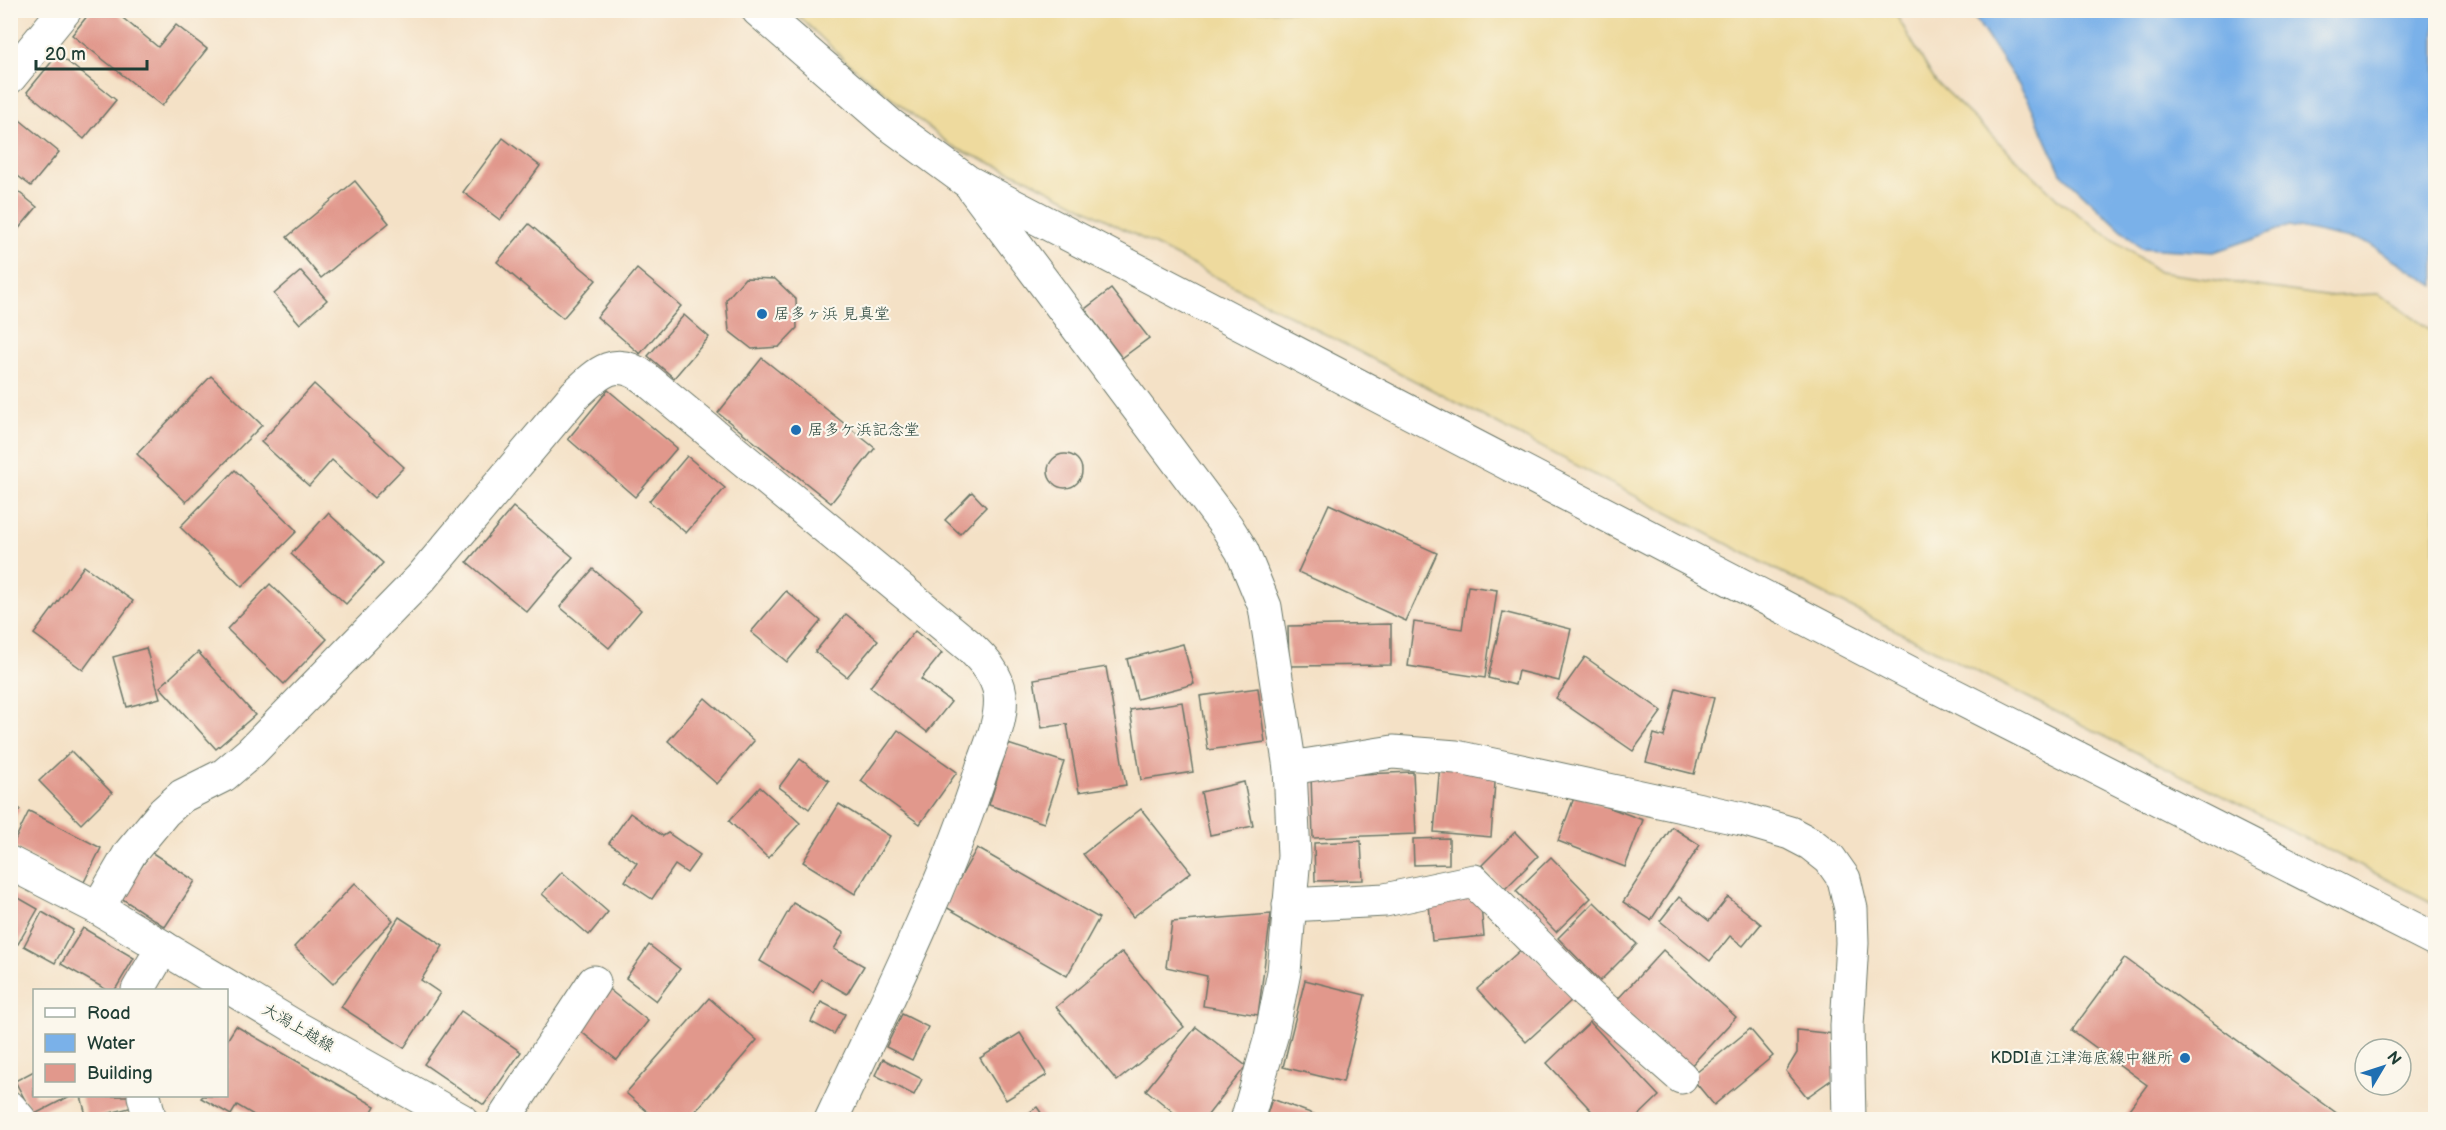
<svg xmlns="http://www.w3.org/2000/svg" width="2446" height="1130" font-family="'Balsamiq Sans','Klee One',sans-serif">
	<rect width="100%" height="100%" fill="#fbf7ec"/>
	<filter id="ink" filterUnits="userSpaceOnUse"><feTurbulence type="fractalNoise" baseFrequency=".0167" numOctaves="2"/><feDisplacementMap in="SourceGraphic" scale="12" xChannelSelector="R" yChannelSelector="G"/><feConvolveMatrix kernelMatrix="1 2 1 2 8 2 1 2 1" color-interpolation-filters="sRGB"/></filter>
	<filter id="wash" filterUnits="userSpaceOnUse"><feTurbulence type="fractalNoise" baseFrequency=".008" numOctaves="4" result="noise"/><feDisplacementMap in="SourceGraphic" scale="24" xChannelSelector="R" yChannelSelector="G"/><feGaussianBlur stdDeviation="1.35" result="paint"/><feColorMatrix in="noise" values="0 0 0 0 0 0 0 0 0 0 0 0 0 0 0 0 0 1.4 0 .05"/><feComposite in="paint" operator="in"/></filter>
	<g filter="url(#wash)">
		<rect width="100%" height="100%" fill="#f4e1c6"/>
		<!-- sand -->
		<path fill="#eeda9e" stroke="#868c69" stroke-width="1.5" d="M793,11H1894L1935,81L2061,202L2159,272L2325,296L2379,294L2435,333V904L1779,571L1028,179L953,147L846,61Z"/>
		<!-- water -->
		<path fill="#7ab1e9" stroke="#4c778e" stroke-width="1.5" d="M1967,11H2435V286L2368,243L2289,226L2214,252L2141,248L2061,173L2028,99L1977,21Z"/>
		<g id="blocks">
			<!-- building -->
			<g fill="#e1988c">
				<path d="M92,10H113L158,47L176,25L207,49L162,106L72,35Z"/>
				<path d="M58,54L116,100L84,139L27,92Z"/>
				<path d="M10,112L59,152L31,186L10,170Z"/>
				<path d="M503,138L540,166L500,220L463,192Z"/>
				<path d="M355,181L389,223L321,278L287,237Z"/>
				<path d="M10,185L37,207L10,239Z"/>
				<path d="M529,224L596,280L563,318L497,262Z"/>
				<path d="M637,269L681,306L640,354L597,317Z"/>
				<path d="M301,271L327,300L300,324L274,294Z"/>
				<path d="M745,278L775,279L796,299L797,328L779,347L752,349L729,331L726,300Z"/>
				<path d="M1111,289L1149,338L1122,358L1085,309Z"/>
				<path d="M684,315L709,337L674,378L648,356Z"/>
				<path d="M762,358L875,448L831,503L718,413Z"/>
				<path d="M211,376L262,425L186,502L137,454Z"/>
				<path d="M314,384L404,467L374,498L332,460L309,486L261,442Z"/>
				<path d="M608,390L677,448L635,497L568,439Z"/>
				<circle cx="1065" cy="471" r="17"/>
				<path d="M687,456L725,488L686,533L649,501Z"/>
				<path d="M235,470L297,531L242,587L180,527Z"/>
				<path d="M972,492L986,507L960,534L945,520Z"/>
				<path d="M1329,504L1437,553L1406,621L1298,572Z"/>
				<path d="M513,507L573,557L527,612L467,562Z"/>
				<path d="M328,513L383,563L346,604L291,554Z"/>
				<path d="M84,566L133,601L83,670L34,634Z"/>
				<path d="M593,569L641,610L609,648L560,607Z"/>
				<path d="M270,584L327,639L284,684L227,629Z"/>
				<path d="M1468,586L1497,590L1485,678L1408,666L1414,622L1462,629Z"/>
				<path d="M786,591L821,621L787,662L751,632Z"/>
				<path d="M1503,612L1571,629L1559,681L1518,671L1515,685L1488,678Z"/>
				<path d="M846,614L878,640L847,677L815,652Z"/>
				<path d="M1391,624V665L1289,666L1288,626Z"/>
				<path d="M915,631L942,653L921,679L951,702L927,732L870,687Z"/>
				<path d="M1183,644L1194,684L1137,699L1127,659Z"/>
				<path d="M146,648L160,698L127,707L113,657Z"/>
				<path d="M198,652L255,715L216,749L160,687Z"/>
				<path d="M1585,657L1662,711L1633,751L1556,698Z"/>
				<path d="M1106,667L1126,785L1079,792L1067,724L1042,728L1034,679Z"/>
				<path d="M1258,688L1265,742L1208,750L1200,696Z"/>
				<path d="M1676,688L1714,698L1694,774L1646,762L1654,734L1664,737Z"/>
				<path d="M705,698L754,741L717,784L668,741Z"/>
				<path d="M1182,702L1193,772L1141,780L1130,710Z"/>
				<path d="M898,730L957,772L920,824L861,781Z"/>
				<path d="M1008,744L1064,762L1044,823L989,805Z"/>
				<path d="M71,751L112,793L81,824L39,781Z"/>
				<path d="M800,759L829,781L809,809L779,787Z"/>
				<path d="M1440,764L1496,769L1491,837L1434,832Z"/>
				<path d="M1413,772L1416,834L1313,838L1311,776Z"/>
				<path d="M1244,782L1253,826L1210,835L1201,792Z"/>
				<path d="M760,787L800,823L768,858L729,821Z"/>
				<path d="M1575,795L1643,820L1625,867L1558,841Z"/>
				<path d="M10,803L20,809L10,825Z"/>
				<path d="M839,804L890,836L855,894L803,862Z"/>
				<path d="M1141,809L1191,872L1133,917L1083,854Z"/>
				<path d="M29,811L101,848L84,882L12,846Z"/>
				<path d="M630,813L663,836L668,833L700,855L687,873L675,865L652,899L625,881L637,863L609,843Z"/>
				<path d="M1672,827L1700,845L1651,920L1623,902Z"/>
				<path d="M1515,832L1538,856L1505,889L1482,865Z"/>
				<path d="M1449,838V864L1414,865L1413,839Z"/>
				<path d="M1361,841L1363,880L1315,881L1314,843Z"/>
				<path d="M977,848L1099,918L1067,976L944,906Z"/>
				<path d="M151,852L195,881L165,927L121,898Z"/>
				<path d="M1551,857L1591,898L1556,932L1516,891Z"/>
				<path d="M562,872L608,912L589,935L542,894Z"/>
				<path d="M355,883L393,920L333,984L294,947Z"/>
				<path d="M10,893L38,909L18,944L10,939Z"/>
				<path d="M1679,897L1709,921L1728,897L1761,924L1743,946L1730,936L1710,961L1660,921Z"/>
				<path d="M1480,898L1484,936L1432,941L1429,903Z"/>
				<path d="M1594,902L1637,944L1600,981L1558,938Z"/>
				<path d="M793,903L844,933L834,949L864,966L847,994L821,979L813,993L760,961Z"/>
				<path d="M42,912L73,930L55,963L24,946Z"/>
				<path d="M1271,914L1258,1015L1203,1006L1207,976L1166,967L1172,922Z"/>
				<path d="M399,917L443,946L421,980L440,993L404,1048L341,1007Z"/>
				<path d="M83,928L134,958L115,990H107L61,964Z"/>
				<path d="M649,945L680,969L656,1001L626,978Z"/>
				<path d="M1525,946L1573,999L1526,1042L1477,989Z"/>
				<path d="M1663,950L1736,1017L1688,1069L1615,1002Z"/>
				<path d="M1122,952L1184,1027L1117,1081L1056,1007Z"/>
				<path d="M2125,958L2346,1120H2121L2147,1085L2072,1030Z"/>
				<path d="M1305,980L1365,995L1343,1082L1283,1067Z"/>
				<path d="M605,986L648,1021L617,1060L574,1026Z"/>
				<path d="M709,998L757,1040L688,1120H657L626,1093Z"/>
				<path d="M821,1002L845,1014L834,1034L811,1022Z"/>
				<path d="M461,1011L521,1052L484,1105L424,1064Z"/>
				<path d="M902,1014L928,1027L912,1060L886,1047Z"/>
				<path d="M1590,1022L1659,1096L1634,1120H1600L1547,1063Z"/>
				<path d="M236,1026L375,1106L367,1120H262L237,1105L231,1115L201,1098L203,1096H226V1042Z"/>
				<path d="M1196,1027L1246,1066L1204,1120H1183L1146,1090Z"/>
				<path d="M1750,1029L1773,1056L1714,1105L1691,1077Z"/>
				<path d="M1797,1030L1834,1034L1835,1077L1807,1097L1786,1071L1797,1053Z"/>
				<path d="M1020,1033L1047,1075L1006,1100L980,1058Z"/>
				<path d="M883,1059L922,1079L914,1095L875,1075Z"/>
				<path d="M34,1071V1096H70L33,1115L15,1081Z"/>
				<path d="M81,1096H135L137,1106L87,1119Z"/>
				<path d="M1272,1099L1327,1119V1120H1265Z"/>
				<path d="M1037,1107L1046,1120H1019Z"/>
			</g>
		</g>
	</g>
	<g filter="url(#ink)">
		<use href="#blocks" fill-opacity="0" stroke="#6a7667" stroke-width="1.5"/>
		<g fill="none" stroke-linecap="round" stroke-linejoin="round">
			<!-- minor casing -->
			<g stroke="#6a7667" stroke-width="35">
				<g id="minor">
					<path d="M758,10L889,124L968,182L1908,672L2436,940"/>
					<path d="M10,77L65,10"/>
					<path d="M973,188L1227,527L1242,551L1265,607L1290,768L1294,856L1284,972L1271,1037L1247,1120"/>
					<path d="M1290,768L1393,752L1456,757L1742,819L1790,833L1811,844L1830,859L1844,879L1851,909L1852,943L1847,1026L1849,1120"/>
					<path d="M1289,905L1385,900L1474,881L1587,994L1681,1077"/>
					<path d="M98,908L130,853L164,812L182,796L224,775L251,752L421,578L575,395C598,373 615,355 645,378L969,646C983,659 997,674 1000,694C1003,719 990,746 982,769C943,890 885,1004 831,1120"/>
					<path d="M138,990L163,947"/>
					<path d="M144,1096L150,1120"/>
					<path d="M10,1108L20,1120"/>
					<path d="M503,1120L594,982"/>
				</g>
			</g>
			<!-- major casing -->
			<g stroke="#6a7667" stroke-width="35">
				<path id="major" d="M10,863L98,908L297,1028L461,1120"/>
			</g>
			<!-- minor -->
			<use href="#minor" stroke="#fff" stroke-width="33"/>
			<!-- major -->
			<use href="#major" stroke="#fff" stroke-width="33"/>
		</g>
	</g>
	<!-- markers -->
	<g fill="#1f6fb2" stroke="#fbf7ec" stroke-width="2">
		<circle cx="762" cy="314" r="6"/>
		<circle cx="796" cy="430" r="6"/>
		<circle cx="2185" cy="1058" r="6"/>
	</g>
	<g text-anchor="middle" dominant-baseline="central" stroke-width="4.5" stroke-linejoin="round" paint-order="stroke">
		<!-- poi labels -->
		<g font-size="16" fill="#1f3d34" stroke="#fbf7ec" text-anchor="start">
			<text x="774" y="314">居多ヶ浜 見真堂</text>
			<text x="808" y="430">居多ケ浜記念堂</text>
			<text x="2173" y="1058" text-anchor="end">KDDI直江津海底線中継所</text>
		</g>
		<!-- street labels -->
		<g font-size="16" fill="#1f3d34" stroke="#fbf7ec">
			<text transform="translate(298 1028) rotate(30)">大潟上越線</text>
		</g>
	</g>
	<!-- margin -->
	<rect width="2446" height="1130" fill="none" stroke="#fbf7ec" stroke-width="36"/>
	<!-- legend -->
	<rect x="33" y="989" width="195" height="108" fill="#fbf7ec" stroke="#a3ada2" stroke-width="1.5"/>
	<rect x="45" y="1008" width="30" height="9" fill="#ffffff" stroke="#a3ada2" stroke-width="1.5"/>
	<text x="87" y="1019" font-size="18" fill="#1f3d34">Road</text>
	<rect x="45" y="1034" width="30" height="18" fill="#7ab1e9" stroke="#a3ada2" stroke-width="1.5"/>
	<text x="87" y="1049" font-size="18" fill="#1f3d34">Water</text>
	<rect x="45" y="1064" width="30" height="18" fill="#e1988c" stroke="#a3ada2" stroke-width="1.5"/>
	<text x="87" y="1079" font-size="18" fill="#1f3d34">Building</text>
	<!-- north arrow -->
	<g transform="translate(2383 1067) rotate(51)"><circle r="28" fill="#fbf7ec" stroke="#a3ada2" stroke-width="1.5"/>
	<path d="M0-4.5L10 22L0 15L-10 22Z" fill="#1f6fb2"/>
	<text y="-9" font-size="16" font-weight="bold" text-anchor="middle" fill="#1f3d34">N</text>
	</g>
	<!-- scale -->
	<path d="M36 60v9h111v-9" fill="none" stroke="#1f3d34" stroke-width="3"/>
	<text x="45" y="60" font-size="18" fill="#1f3d34" stroke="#fbf7ec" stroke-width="4.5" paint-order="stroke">20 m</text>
</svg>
